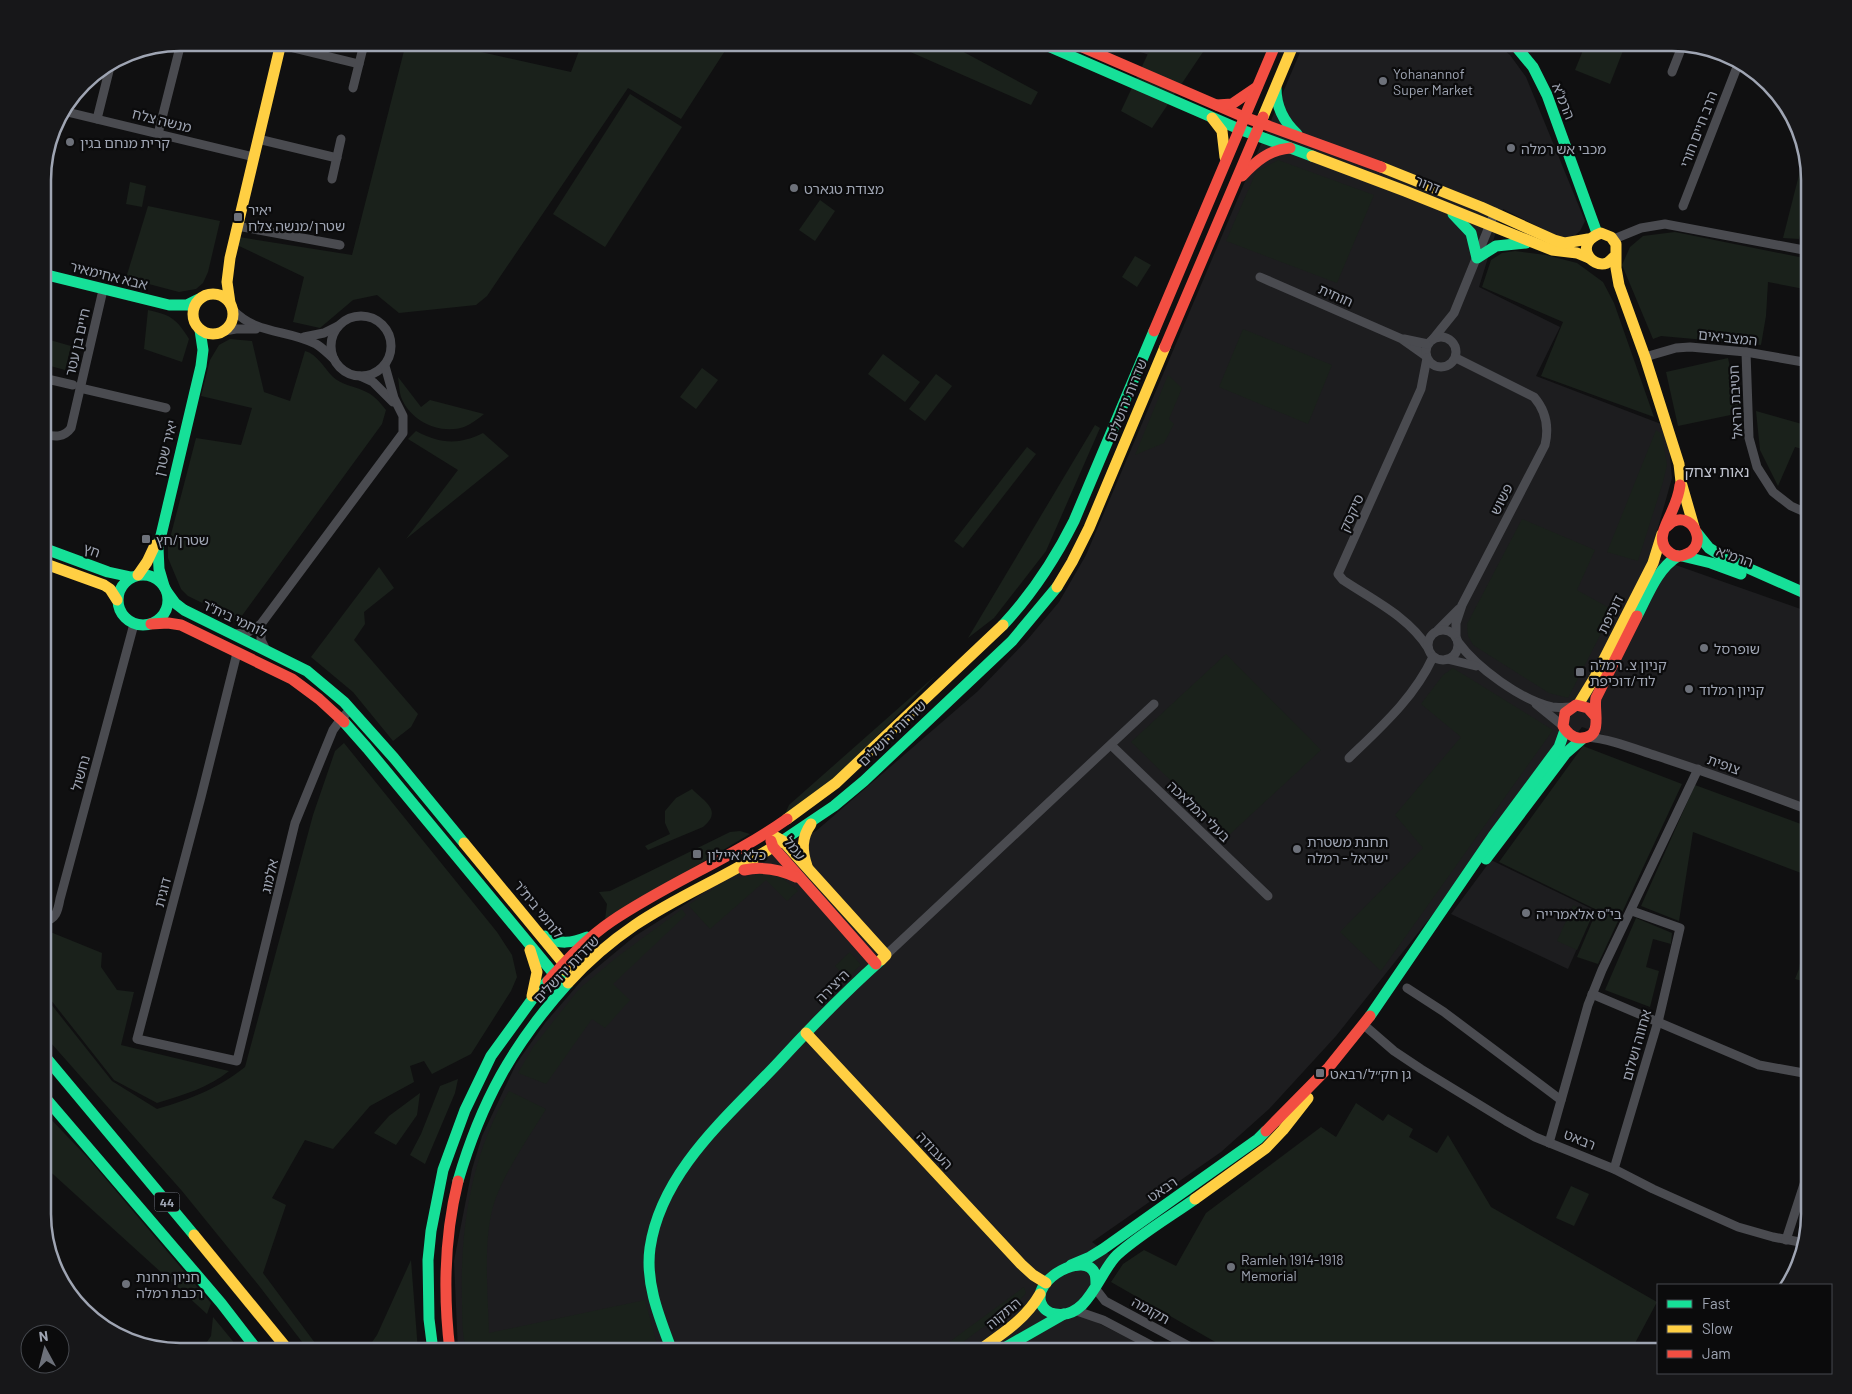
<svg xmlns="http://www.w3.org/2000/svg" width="1852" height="1394" font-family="Barlow,'Noto Sans Hebrew',sans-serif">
	<rect width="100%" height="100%" fill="#101011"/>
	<!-- built -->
	<g fill="#1d1d1f">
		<path d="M1116,43H1192L1179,66Z"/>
		<path d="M1304,43H1496L1510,55L1526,77L1585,221L1580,231L1572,238L1557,236L1503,209L1479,287L1560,327L1536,376L1661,424L1669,445L1672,478L1650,556L1809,612V809L1582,727L1336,1036L1269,1109L1221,1152L1092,1242L1118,1261L1082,1315L1154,1351H458L454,1261L472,1169L482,1136L516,1064L545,1023L582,980L635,936L736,872L816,831L978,691L1028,639L1059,602L1086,555Z"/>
		<path d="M1491,860L1594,910L1568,969L1451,914Z"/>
	</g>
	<!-- green -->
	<g fill="#1a211b">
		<path d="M406,43H441L571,72L582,43H730L681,119L628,88L487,296L476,305L399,313L377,295L353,300L320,328L293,322L304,277L237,245L239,237L352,255Z"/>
		<path d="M890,43H947L1038,92L1031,105Z"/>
		<path d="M1153,43H1209L1152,128L1121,111Z"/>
		<path d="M1586,43H1626L1610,84L1575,70Z"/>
		<path d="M630,94L682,127L605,247L553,214Z"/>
		<path d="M1804,155L1809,180V217L1804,216L1799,239L1783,238Z"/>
		<path d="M1278,160L1374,195L1337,283L1226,241L1256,172Z"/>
		<path d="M130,182L146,186L142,207L126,204Z"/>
		<path d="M820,200L835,211L815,241L799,230Z"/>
		<path d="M148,206L220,221L208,272L203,283L196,289L179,292L126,278Z"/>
		<path d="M1675,232L1809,259V290L1768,282L1766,316L1761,345L1661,336L1653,339L1622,265L1630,247L1643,236Z"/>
		<path d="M1515,251L1546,255L1577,263L1603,282L1614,303L1654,417L1541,376L1563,322L1482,287L1491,260L1502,253Z"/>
		<path d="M1135,256L1151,265L1137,287L1122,277Z"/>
		<path d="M148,310C172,315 177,320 189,339L182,362L144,349Z"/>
		<path d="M1243,329L1332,365L1308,424L1219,387Z"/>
		<path d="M43,338L71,346L65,370L43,364Z"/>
		<path d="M230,339L252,341L264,392L290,401L305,351C317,354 324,368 333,377C341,384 352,386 362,390C373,394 379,401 386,410L382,424L241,617L233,618L188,596L181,589L168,558V546L196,438L241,445L252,408L201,396L210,360L219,345Z"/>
		<path d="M883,354L920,382L905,402L868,374Z"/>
		<path d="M1728,358L1740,413L1678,426L1666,372Z"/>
		<path d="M702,368L718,380L696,409L680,397Z"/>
		<path d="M936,374L952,386L925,421L909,409Z"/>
		<path d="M1168,375L1182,388L1169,419L1174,424L1164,443L1135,455Z"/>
		<path d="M398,377L421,407L430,400L484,414C478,419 471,424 464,427C440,435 410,421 401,397C399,391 399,383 398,377Z"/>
		<path d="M1756,411L1809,426V451L1795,447L1778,486L1760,450Z"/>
		<path d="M1095,425L1100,428L1046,551L994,618L968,638Z"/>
		<path d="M1656,430L1662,434L1667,465L1663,482L1638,561L1607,552Z"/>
		<path d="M416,431C440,444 459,445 483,433L509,456L406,539L458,470L408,439Z"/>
		<path d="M1027,447L1036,454L963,548L954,541Z"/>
		<path d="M1522,519L1595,550L1577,590L1613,610L1568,698L1549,693L1473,645L1468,636L1467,624Z"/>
		<path d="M379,567L394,588L364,612L365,624L354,640L418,714L411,727L393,741L353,692L311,657Z"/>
		<path d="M1226,654L1321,750L1228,836L1131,742Z"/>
		<path d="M1453,668L1553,730L1381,971L1340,932L1423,848L1395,815L1461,737L1421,704L1443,675Z"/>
		<path d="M936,675L852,762L825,786L785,814L789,805Z"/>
		<path d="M344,743L497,932L512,955L517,977L511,991L471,1054L432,1074L424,1061L410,1066L414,1082L370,1106L333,1149L305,1140L272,1198L286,1205L263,1273L321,1351H309L260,1287L182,1191L43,1034V994L112,1081L157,1109C191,1099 217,1089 245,1067L313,815L335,751Z"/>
		<path d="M1583,746L1682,784L1598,964L1577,957L1597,910L1499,862Z"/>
		<path d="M1695,785L1809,827V876L1693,832L1679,921L1641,906Z"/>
		<path d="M692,789C705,802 723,811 703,827L648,850L645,846L670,834L665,823V811L676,798Z"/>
		<path d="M740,831L750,834L605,920L607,904L599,892L610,891L730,832Z"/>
		<path d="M762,873L781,877L798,891L787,901L766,880L710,929L688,905L726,881Z"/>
		<path d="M1573,905L1593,914L1577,950L1557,941Z"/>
		<path d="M1809,907V983L1795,979L1799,969Z"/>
		<path d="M682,909L686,915L613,984L630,1000L605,1028L592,1019L546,1084L518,1073L533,1047L579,989L617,957Z"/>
		<path d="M1636,918L1672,933L1671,944L1653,939L1646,967L1659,971L1650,1007L1605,990Z"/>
		<path d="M43,929L102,953L101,967L117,990L134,992L121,1045L229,1071C208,1088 183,1095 157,1103L114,1080L43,990Z"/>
		<path d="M850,952L861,965L847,978L835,966Z"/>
		<path d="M458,1079L455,1093L425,1164L410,1155L421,1134L440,1086Z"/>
		<path d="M509,1091L546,1109C529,1137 501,1177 493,1207C483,1241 488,1297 489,1333L645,1300L659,1351H466C462,1334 462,1316 462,1298C460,1227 472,1152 509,1091Z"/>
		<path d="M420,1093L417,1115L396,1145L374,1133L389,1116Z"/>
		<path d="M1356,1103L1383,1121L1388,1114L1413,1129L1409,1137L1437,1153L1448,1135L1491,1207L1657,1302L1634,1345L1648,1351H1231L1111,1282L1123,1264L1144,1250L1176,1266L1206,1213L1321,1127L1336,1137Z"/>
		<path d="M43,1111L88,1158L211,1303L207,1314L43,1165Z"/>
		<path d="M1571,1186L1589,1194L1574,1226L1556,1218Z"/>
		<path d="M411,1260L418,1351H366L377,1335Z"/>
		<path d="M1024,1287L1026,1293L1021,1299L951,1351H937Z"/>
		<path d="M213,1317L241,1351H201L211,1336Z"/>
	</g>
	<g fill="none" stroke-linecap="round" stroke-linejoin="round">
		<!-- street -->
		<g stroke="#4a4b50" stroke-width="9">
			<path d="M281,45L359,64"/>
			<path d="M1672,72L1683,44"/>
			<path d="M353,88L364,44"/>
			<path d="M63,111L254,157"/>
			<path d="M97,119L111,63"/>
			<path d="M158,134L181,43"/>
			<path d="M258,139L337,158"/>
			<path d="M332,179L341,139"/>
			<path d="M1683,206L1739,62"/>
			<path d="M237,226L340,245"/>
			<path d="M1614,239L1641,228L1665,224L1809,251"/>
			<path d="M1260,277L1402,339L1426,356"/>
			<path d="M233,310C257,335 287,329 316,344C323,348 328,354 334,359"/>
			<circle cx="361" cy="346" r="30"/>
			<path d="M224,331L236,329H256"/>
			<circle cx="1441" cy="352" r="15"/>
			<path d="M304,337L324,333L338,326"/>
			<path d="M1404,339L1428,344"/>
			<path d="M1433,339L1454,313L1495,212"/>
			<path d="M1746,352L1749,438L1757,467L1773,492L1791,506L1809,514"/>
			<path d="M1645,357L1676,348L1690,347L1746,352L1809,363"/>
			<path d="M1427,358L1421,389L1338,574L1343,580C1373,600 1409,617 1428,648"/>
			<path d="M1456,358L1534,397C1546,411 1549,428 1545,445L1462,605L1456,623V638"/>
			<path d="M360,376L373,382L393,402"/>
			<path d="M43,378L73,385"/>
			<path d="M80,388L166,408"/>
			<path d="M43,434C54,437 64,438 71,428L103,290"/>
			<path d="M261,624V640L266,650"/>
			<path d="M1438,630L1459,609"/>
			<circle cx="1443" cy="645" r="15"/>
			<path d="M233,634L247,633L261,624L403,433V416L394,398L385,366"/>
			<path d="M1458,642C1477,668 1521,700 1552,707C1559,708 1566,707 1572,707"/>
			<path d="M237,653L201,797L137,1039L237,1061L295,823L333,730L341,719L351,709"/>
			<path d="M1447,659L1476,666"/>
			<path d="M1536,704L1563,726"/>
			<path d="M1587,737C1611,739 1635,749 1657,756C1709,773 1759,791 1809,810"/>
			<path d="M1111,745L1268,896"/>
			<path d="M1349,758C1381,727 1414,698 1433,657"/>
			<path d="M43,921C56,921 58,910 60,899L134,624"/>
			<path d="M886,955L1154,704"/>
			<path d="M1407,988L1444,1012L1561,1100"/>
			<path d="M1592,994L1759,1065L1809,1074"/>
			<path d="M1364,1025L1394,1051L1421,1069L1506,1121L1535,1137L1614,1169L1653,1189L1738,1227L1773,1237L1805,1243"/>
			<path d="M1549,1143L1588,1005L1602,970L1698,769"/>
			<path d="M1614,1169L1659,1018L1680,928L1632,911"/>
			<path d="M1786,1240L1809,1169"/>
			<path d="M1095,1288L1105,1301L1198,1351"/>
			<path d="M1074,1310L1103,1320L1162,1351"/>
		</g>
		<!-- fast -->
		<g stroke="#16e098" stroke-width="11">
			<path d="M1041,43L1239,129L1312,156"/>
			<path d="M1513,43L1533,67L1547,95L1597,233"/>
			<path d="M1276,88C1276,107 1283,121 1297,134"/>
			<path d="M1453,214L1471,233L1477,258L1496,246L1526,243"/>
			<path d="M43,274L169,305H187L199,299"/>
			<path d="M1697,533L1709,548L1723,557L1809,595"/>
			<path d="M43,548L108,572L131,577"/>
			<path d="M1682,556L1711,563L1741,574"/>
			<circle cx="143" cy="600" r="25"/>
			<path d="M164,586L159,569L158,548L201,366L203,350L200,330"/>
			<path d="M167,592L175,603L184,610L307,671L344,702L394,758L464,843"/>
			<path d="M1637,616C1648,595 1657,569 1678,556"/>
			<path d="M1003,625C1032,594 1055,559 1074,521L1154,331"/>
			<path d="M344,722L367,748L554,974L561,978"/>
			<path d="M779,843L834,806L864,781L1012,641L1057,587"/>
			<path d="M1486,859L1566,753L1582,739"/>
			<path d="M545,936C559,945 572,943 587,937"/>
			<path d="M1370,1016L1493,836L1559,747L1565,730"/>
			<path d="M43,1054L194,1235"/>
			<path d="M43,1095L221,1303L258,1351"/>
			<path d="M458,1181C481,1102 513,1044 568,983"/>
			<path d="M1071,1265L1090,1257L1103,1249L1258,1139L1266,1131"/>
			<path d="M1096,1285C1096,1282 1096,1277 1095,1274C1086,1250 1032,1279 1041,1303C1043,1309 1049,1313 1055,1314C1088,1320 1099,1272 1117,1255C1139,1235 1171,1216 1195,1199"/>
			<path d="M433,1351L429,1319L428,1260L431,1231L443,1170L465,1110L491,1056L539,990L548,981"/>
			<path d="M672,1351C660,1319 645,1284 650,1248C661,1172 727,1117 777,1064C810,1028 844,993 881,960"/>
			<path d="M999,1351L1064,1314"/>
		</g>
		<!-- slow -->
		<g stroke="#ffcf43" stroke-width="11">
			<path d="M1263,117L1294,43"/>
			<path d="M1212,118L1222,131L1225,157"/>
			<path d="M1312,156L1405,191L1552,250L1577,253L1589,258"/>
			<path d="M1381,167L1481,207L1554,240L1565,243L1588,239"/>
			<path d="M1616,255C1613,258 1610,261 1607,263C1591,269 1573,243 1601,233L1611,237L1616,244V268L1619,285L1645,357L1679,464L1681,482L1694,527"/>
			<circle cx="213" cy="314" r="20"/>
			<path d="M230,303L227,282L230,258L281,43"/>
			<path d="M43,563L104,585L110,589L117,600"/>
			<path d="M138,575L147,562L155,545"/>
			<path d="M1057,587L1072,562L1089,528L1165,347"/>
			<path d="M1578,705L1595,677L1653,563L1662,534"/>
			<path d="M787,819L836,783L1003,625"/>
			<path d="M776,837L783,841L886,955L881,960"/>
			<path d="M464,843L564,964L566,971"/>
			<path d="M807,866C802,851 801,838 811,824"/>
			<path d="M530,950L537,972L532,996"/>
			<path d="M568,983C588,961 610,942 635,925C681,894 733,874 779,843"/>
			<path d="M806,1033L1021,1264L1033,1275L1046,1283"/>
			<path d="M1195,1199L1266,1148L1283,1130L1308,1098"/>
			<path d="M194,1235L289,1351"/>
			<path d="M978,1351C1002,1334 1025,1320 1040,1294"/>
		</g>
		<!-- jam -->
		<g stroke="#f24e42" stroke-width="11">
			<path d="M1073,43L1244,117L1381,167"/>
			<path d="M1217,105L1232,104L1257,87"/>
			<path d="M1242,176C1256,161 1269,150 1290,148"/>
			<path d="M1154,331L1276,43"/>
			<path d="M1165,347L1263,117"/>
			<path d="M1665,528C1668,526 1671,522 1674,521C1695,513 1709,548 1684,555C1679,557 1674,556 1670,553C1654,541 1667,524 1672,511C1676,502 1679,494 1680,485"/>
			<path d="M151,624L168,623L181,625L292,679L319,699L344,722"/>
			<path d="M1596,717L1588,708L1576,705L1565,713L1563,726C1567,733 1574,739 1582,738C1604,737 1593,711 1596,698L1637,616"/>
			<path d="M771,841L773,847L876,964"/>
			<path d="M744,870C763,866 779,869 796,877"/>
			<path d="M548,981C568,959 588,937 612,921C668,883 732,858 787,819"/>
			<path d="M1266,1131L1329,1067L1370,1016"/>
			<path d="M450,1351C443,1293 444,1238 458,1181"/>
		</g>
	</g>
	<!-- markers -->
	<g fill="#6d717a" stroke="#0b0b0c" stroke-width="2">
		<circle cx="1383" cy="81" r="5"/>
		<circle cx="70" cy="142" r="5"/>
		<circle cx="1511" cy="148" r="5"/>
		<circle cx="794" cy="188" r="5"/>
		<rect x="233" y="212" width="10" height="10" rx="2.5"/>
		<rect x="141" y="534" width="10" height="10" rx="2.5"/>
		<circle cx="1704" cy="648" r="5"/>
		<rect x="1575" y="667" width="10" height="10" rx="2.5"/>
		<circle cx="1689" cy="689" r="5"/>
		<circle cx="1297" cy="849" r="5"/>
		<rect x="692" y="849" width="10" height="10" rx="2.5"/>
		<circle cx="1526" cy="913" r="5"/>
		<rect x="1315" y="1068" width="10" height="10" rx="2.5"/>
		<circle cx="1231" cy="1267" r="5"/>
		<circle cx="126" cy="1284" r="5"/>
	</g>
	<g text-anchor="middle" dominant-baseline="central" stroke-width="4.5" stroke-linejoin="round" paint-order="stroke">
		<!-- shield labels -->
		<rect fill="#0b0b0c" stroke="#737781" stroke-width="1" x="154.5" y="1192.5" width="25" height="19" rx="4"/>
		<g font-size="12" font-weight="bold" fill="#9fa5b3">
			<text x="167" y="1202">44</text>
		</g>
		<!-- poi labels -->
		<g font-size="14" fill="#9fa5b3" stroke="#0b0b0c" text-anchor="start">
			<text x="1393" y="73">Yohanannof<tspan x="1393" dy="16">Super Market</tspan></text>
			<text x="80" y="142">קרית מנחם בגין</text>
			<text x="1521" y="148">מכבי אש רמלה</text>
			<text x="804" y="188">מצודת טגארט</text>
			<text x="248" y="209">יאיר<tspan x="248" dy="16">שטרן/מנשה צלח</tspan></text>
			<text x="156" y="539">שטרן/חץ</text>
			<text x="1714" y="648">שופרסל</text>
			<text x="1590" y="664">קניון צ. רמלה<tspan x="1590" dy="16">לוד/דוכיפת</tspan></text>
			<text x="1699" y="689">קניון רמלוד</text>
			<text x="1307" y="841">תחנת משטרת<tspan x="1307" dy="16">ישראל - רמלה</tspan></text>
			<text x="707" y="854">כלא איילון</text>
			<text x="1536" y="913">בי"ס אלאמרייה</text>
			<text x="1330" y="1073">גן חק״ל/רבאט</text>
			<text x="1241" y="1259">Ramleh 1914-1918<tspan x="1241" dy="16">Memorial</tspan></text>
			<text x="136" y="1276">חניון תחנת<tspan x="136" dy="16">רכבת רמלה</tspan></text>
		</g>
		<!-- street labels -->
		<g font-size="14" fill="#9fa5b3" stroke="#0b0b0c">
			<text transform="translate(1564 101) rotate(68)">הרמ"א</text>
			<text transform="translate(162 120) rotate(14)">מנשה צלח</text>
			<text transform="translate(1698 129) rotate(-69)">הרב חיים חורי</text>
			<text transform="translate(1428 184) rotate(22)">דרור</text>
			<text transform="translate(109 275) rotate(14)">אבא אחימאיר</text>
			<text transform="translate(1336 295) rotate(24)">חוחית</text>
			<text transform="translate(1728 337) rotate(6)">המצביאים</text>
			<text transform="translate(77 342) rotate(-77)">חיים בן עטר</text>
			<text transform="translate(1126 400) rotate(-68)">שדרות ירושלים</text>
			<text transform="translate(1735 402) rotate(-93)">חטיבת הראל</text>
			<text transform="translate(165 448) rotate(-76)">יאיר שטרן</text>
			<text transform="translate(1501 499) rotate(-63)">פשוש</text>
			<text transform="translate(1351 513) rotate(-66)">סיקסק</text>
			<text transform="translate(92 550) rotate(20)">חץ</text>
			<text transform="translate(1735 556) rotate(19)">הרמ"א</text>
			<text transform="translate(1610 614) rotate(-64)">דוכיפת</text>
			<text transform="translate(235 618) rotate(25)">לוחמי בית"ר</text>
			<text transform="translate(892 733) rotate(-44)">שדרות ירושלים</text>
			<text transform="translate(1724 764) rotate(20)">צופית</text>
			<text transform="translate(80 773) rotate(-75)">נחשול</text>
			<text transform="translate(1199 811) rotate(44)">בעלי המלאכה</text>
			<text transform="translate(795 848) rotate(52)">עמל</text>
			<text transform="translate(269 876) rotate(-77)">אלמוג</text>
			<text transform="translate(162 892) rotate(-75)">דוגית</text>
			<text transform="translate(539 909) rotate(51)">לוחמי בית"ר</text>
			<text transform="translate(566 969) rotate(-46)">שדרות ירושלים</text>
			<text transform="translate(832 986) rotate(-45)">היצירה</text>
			<text transform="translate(1636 1045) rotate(-74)">אחווה ושלום</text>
			<text transform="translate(1580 1139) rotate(22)">רבאט</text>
			<text transform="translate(935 1150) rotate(47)">העבודה</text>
			<text transform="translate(1162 1189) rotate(-35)">רבאט</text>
			<text transform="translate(1151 1310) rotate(29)">תקומה</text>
			<text transform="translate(1003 1313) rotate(-40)">התקוה</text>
		</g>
		<!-- neighbourhood labels -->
		<g font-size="15" fill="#c1c4cf" stroke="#0b0b0c">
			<text x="1717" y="471">נאות יצחק</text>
		</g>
	</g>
	<!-- crop -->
	<path d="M0 0H1852V1394H0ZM180 51H1672A129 129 0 0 1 1801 180V1214A129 129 0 0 1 1672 1343H180A129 129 0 0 1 51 1214V180A129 129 0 0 1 180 51Z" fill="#171719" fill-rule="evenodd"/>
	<path fill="none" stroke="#9fa5b3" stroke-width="2.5" d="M180 51H1672A129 129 0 0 1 1801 180V1214A129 129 0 0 1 1672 1343H180A129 129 0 0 1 51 1214V180A129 129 0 0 1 180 51Z"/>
	<!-- legend -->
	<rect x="1657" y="1284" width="175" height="90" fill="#0b0b0c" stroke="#46494f"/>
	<rect x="1667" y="1300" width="25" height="8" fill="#16e098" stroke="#46494f"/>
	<text x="1702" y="1309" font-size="15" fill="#9fa5b3">Fast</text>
	<rect x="1667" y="1325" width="25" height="8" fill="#ffcf43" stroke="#46494f"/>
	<text x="1702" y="1334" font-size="15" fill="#9fa5b3">Slow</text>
	<rect x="1667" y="1350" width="25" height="8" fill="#f24e42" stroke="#46494f"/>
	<text x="1702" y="1359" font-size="15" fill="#9fa5b3">Jam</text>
	<!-- north arrow -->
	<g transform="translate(45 1349) rotate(353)"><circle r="24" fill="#0b0b0c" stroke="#46494f"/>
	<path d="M0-4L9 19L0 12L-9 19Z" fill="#6d717a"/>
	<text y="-8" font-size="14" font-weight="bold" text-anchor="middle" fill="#9fa5b3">N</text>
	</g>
</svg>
